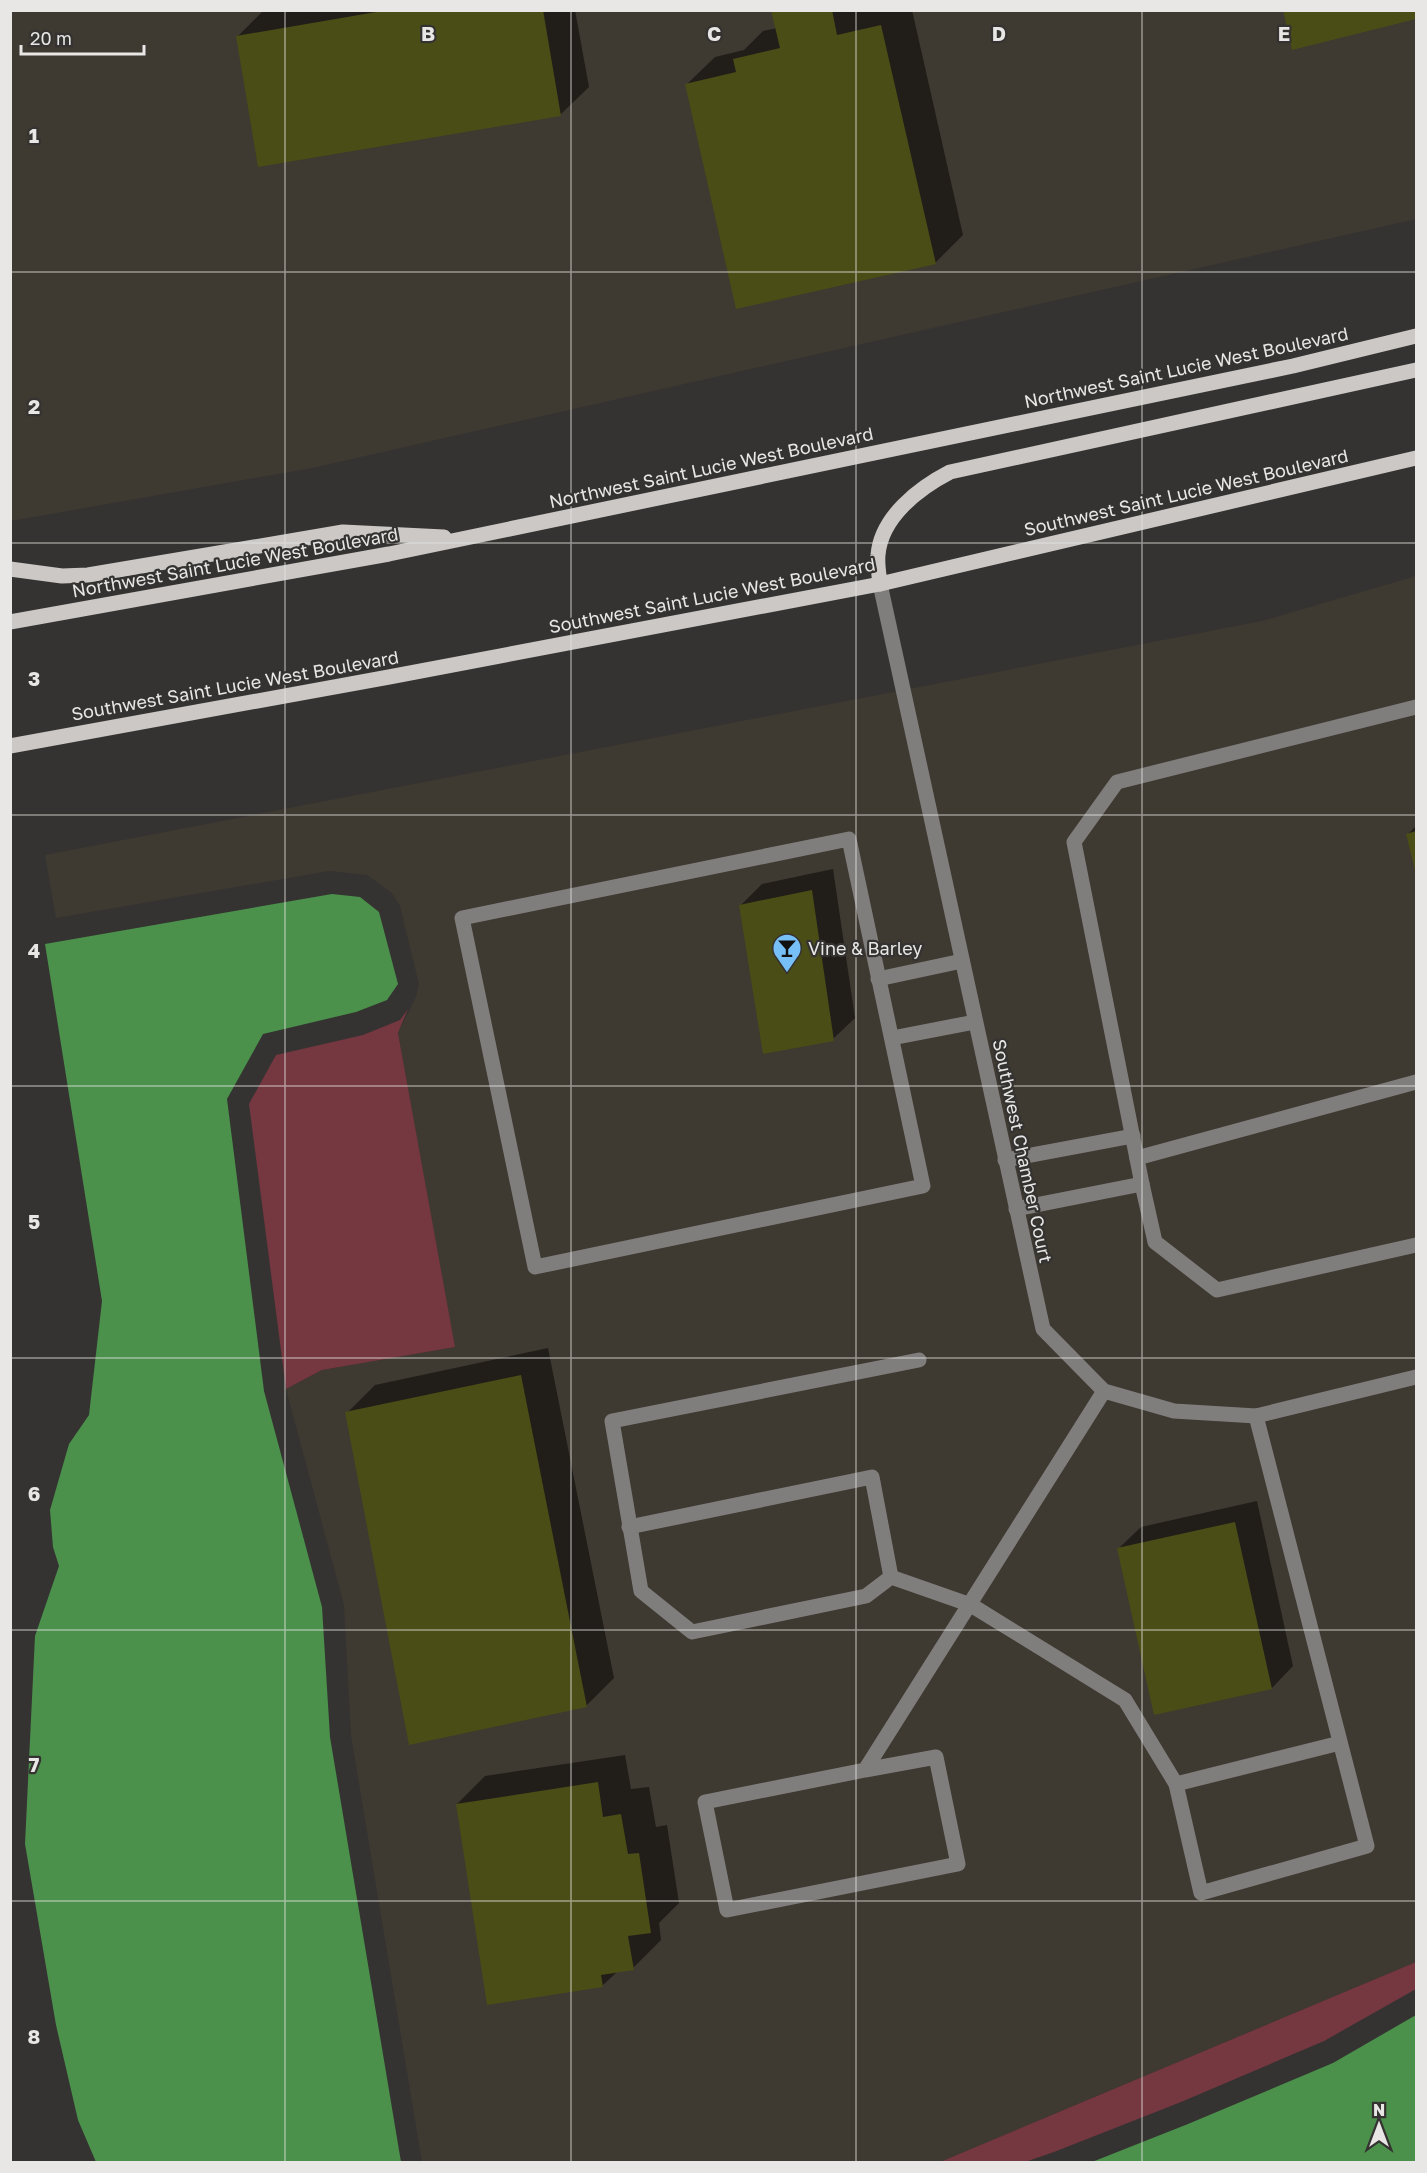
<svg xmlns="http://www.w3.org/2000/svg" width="1427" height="2173" font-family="'Golos Text',sans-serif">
	<rect width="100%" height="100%" fill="#353331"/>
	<!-- built -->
	<g fill="#3e3931">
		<path d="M11,11H1416V219L312,468L11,521Z"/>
		<path d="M1416,576V1962L940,2162H422L351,1735L344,1605L286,1389L322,1370L454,1347L398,1033L416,997L419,984L400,906L392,893L367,875L329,871L56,918L45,855L1262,621Z"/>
	</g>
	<!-- green -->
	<g fill="#753740">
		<path d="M408,1009L398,1033L455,1347L322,1370L286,1389L249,1104L276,1055L363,1035L400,1020Z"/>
		<path d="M1416,1962V1989L1324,2041L1181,2102L1054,2152L1025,2162H940Z"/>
	</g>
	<!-- water -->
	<g fill="#4b914c">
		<path d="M332,894L360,897L379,912L398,984L387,1000L356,1012L263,1034L227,1099L264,1391L322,1607L330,1737L401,2162H96L78,2120L56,2025L25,1844L35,1636L59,1566L53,1547L50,1510L69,1444L89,1415L102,1301L45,944Z"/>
		<path d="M1416,2015V2162H1092L1188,2124L1333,2063Z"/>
	</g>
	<!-- shadow -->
	<g fill="#0007">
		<path d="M264,10H575L589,87L560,115L237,37Z"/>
		<path d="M773,10H912L963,235L935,263L686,85L715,57L744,50L763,31L777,28Z"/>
		<path d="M1416,826V871L1408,834Z"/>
		<path d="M833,869L855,1018L833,1039L740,906L762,884Z"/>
		<path d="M548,1348L614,1678L586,1706L347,1413L375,1385Z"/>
		<path d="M1257,1501L1293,1666L1272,1688L1119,1548L1141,1527Z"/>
		<path d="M625,1755L631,1789L649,1787L656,1827L667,1825L679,1903L659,1923L661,1940L633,1968L618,1971L602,1986L457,1804L485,1776Z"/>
	</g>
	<!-- building -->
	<g fill="#4b4d16">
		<path d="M388,10H543L561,116L258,167L236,36Z"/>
		<path d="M771,10H832L837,35L881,25L936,264L736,309L685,84L736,72L733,59L780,48Z"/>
		<path d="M1283,10H1416V19L1292,50Z"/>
		<path d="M1416,831V874L1406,834Z"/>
		<path d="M812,890L834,1041L763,1054L739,905Z"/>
		<path d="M521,1375L587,1707L409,1745L345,1412Z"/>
		<path d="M1235,1522L1272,1689L1154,1715L1117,1548Z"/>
		<path d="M598,1782L603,1817L621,1814L628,1854L639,1853L651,1933L628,1936L634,1970L601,1975L603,1987L487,2005L456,1804Z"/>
	</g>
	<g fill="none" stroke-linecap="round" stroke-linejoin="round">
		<!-- minor -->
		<g stroke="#807e7d" stroke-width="15">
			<path d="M880,584L1043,1329L1104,1391L1174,1411L1256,1416L1416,1377"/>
			<path d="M1416,707L1117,782L1074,842L1142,1184L1155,1242L1217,1290L1416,1245"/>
			<path d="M849,839L923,1186L535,1267L462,918Z"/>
			<path d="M878,979L962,961"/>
			<path d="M892,1038L975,1022"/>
			<path d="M1137,1158L1416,1082"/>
			<path d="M1005,1160L1133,1136"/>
			<path d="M1016,1209L1142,1184"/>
			<path d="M919,1360L612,1421L641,1591L692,1632L866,1596L891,1577L971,1605L1125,1700L1176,1784L1201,1893L1367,1846L1256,1416"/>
			<path d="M629,1527L872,1477L891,1577"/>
			<path d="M865,1770L936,1757L958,1864L727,1910L705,1802L865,1770L1104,1391"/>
			<path d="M1176,1784L1340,1743"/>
		</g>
		<!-- major -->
		<g stroke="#cbc8c6" stroke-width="15">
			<path d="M10,569L62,576L88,575L343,532L444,537"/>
			<path d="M880,584C879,574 877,564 878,555C881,517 919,488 950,472L1416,370"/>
			<path d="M10,622L389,554L1293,366L1416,336"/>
			<path d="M10,746L389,677L880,584L1416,458"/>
		</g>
	</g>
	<!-- grid -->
	<path fill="none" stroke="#e8e7e5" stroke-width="1.5" stroke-opacity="0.55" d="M285,10V2162M571,10V2162M856,10V2162M1142,10V2162M10,272H1416M10,543H1416M10,815H1416M10,1086H1416M10,1358H1416M10,1630H1416M10,1901H1416"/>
	<!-- icons -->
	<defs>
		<g id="bar-pin" transform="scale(1.5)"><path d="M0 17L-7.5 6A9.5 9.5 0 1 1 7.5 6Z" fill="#76c0f7" stroke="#353331"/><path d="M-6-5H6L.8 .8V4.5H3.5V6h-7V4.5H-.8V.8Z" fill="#111"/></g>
	</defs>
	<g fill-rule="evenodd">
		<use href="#bar-pin" x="787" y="948"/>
	</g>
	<g text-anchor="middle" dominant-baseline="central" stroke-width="4.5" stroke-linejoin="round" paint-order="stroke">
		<!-- street labels -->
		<g font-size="18" fill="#e8e7e5" stroke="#353331">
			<text transform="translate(1186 367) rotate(-12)">Northwest Saint Lucie West Boulevard</text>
			<text transform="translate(711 467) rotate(-12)">Northwest Saint Lucie West Boulevard</text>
			<text transform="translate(1186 492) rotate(-13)">Southwest Saint Lucie West Boulevard</text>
			<text transform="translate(235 562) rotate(-10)">Northwest Saint Lucie West Boulevard</text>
			<text transform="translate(712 595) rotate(-11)">Southwest Saint Lucie West Boulevard</text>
			<text transform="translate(235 685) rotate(-10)">Southwest Saint Lucie West Boulevard</text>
			<text transform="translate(1023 1151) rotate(78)">Southwest Chamber Court</text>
		</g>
		<!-- poi labels -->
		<g font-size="18" fill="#e8e7e5" stroke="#353331" text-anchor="start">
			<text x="808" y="948">Vine &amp; Barley</text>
		</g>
	</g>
	<g font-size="20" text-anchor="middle" font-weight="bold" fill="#e8e7e5" stroke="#353331" stroke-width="4.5" stroke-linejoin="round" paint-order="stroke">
		<text x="428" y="41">B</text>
		<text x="714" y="41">C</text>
		<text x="999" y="41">D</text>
		<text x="1284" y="41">E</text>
		<text x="34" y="143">1</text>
		<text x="34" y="414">2</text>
		<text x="34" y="686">3</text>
		<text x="34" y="958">4</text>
		<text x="34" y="1229">5</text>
		<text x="34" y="1501">6</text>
		<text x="34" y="1772">7</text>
		<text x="34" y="2044">8</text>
	</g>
	<!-- border -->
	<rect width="1427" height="2173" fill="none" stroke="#e8e7e5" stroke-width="24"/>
	<!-- north arrow -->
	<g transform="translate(1379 2125)" stroke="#353331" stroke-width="4.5" paint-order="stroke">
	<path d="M0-4.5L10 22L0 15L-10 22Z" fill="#e8e7e5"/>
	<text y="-9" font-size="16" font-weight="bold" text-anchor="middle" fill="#e8e7e5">N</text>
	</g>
	<!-- scale -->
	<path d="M21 45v9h123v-9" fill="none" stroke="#e8e7e5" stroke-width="3"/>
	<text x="30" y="45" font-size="18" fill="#e8e7e5" stroke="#353331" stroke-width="4.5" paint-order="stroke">20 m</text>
</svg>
